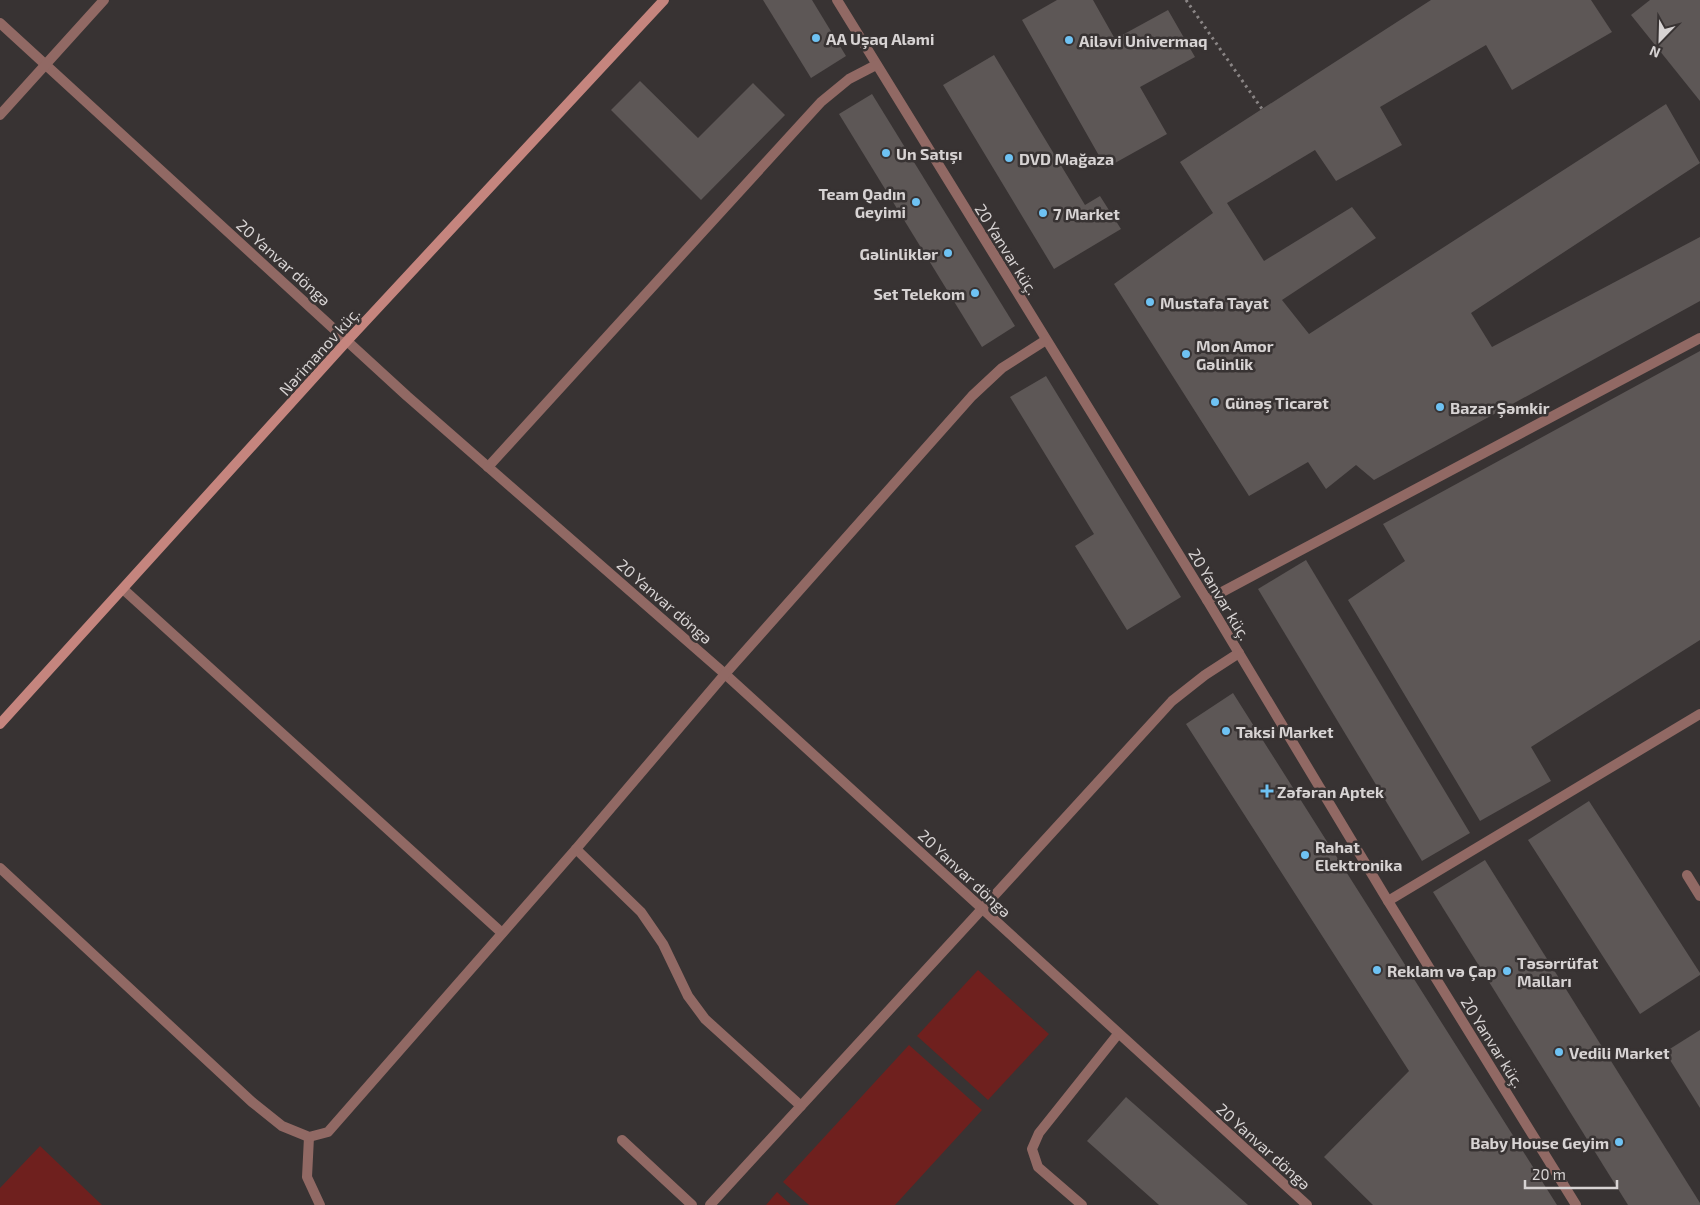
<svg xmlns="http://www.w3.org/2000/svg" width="1700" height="1205" font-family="'Exo 2',sans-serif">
	<rect width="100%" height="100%" fill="#383333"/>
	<!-- green -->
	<g fill="#6f201e">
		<path d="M978,970L1049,1034L988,1100L917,1036Z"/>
		<path d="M909,1045L982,1110L895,1205H809L783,1182Z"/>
		<path d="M40,1146L102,1205H0V1188Z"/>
		<path d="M777,1192L791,1205H766Z"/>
	</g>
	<!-- building -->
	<g fill="#5d5756">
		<path d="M763,0H812L846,56L811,78Z"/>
		<path d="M1057,0H1093L1115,39L1168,10L1195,57L1140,87L1167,134L1106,168L1022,20Z"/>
		<path d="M1431,0H1591L1612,32L1512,90L1486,45L1380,107L1402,145L1336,181L1315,150L1227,203L1264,261L1352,207L1376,238L1282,300L1309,334L1666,104L1700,163L1471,313L1492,347L1700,237V301L1374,480L1356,465L1326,489L1308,462L1249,496L1114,284L1213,213L1180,162Z"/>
		<path d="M1650,0H1700V101L1631,15Z"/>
		<path d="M994,55L1085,205L1100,196L1121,229L1054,269L943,85Z"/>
		<path d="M640,81L698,138L753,83L785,115L701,200L611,110Z"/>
		<path d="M872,94L1015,326L982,347L839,114Z"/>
		<path d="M1700,351V640L1531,747L1551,781L1480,821L1348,600L1405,561L1383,524Z"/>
		<path d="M1046,376L1181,597L1127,630L1075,546L1094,534L1010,397Z"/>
		<path d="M1306,560L1470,833L1422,861L1258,589Z"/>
		<path d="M1233,693L1557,1205H1373L1324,1157L1409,1071L1186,724Z"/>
		<path d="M1589,801L1700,973V975L1640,1014L1528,840Z"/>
		<path d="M1485,860L1700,1203V1205H1628L1433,892Z"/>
		<path d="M1700,1030V1108L1665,1052Z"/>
		<path d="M1126,1097L1248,1205H1159L1087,1141Z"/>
	</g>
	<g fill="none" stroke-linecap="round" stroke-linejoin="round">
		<!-- path -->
		<path stroke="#8a8585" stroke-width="3" stroke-dasharray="2.5 4" stroke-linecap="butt" d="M1186,0L1262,109"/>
		<!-- lane -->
		<g stroke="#916964" stroke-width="10">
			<path d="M1207,600L1700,338"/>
			<path d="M576,849L641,912L663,944L688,996L705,1019L801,1106"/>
			<path d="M1687,875L1700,896"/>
			<path d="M1388,901L1700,714"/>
			<path d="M309,1137L307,1177L320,1205"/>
			<path d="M622,1140L692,1205"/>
			<path d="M710,1205L982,909"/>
			<path d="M1082,1205L1038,1167L1032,1149L1039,1133L1118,1034"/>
		</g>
		<!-- street -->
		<g stroke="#916964" stroke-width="10">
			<path d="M837,0L1207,600L1388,901L1576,1205"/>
			<path d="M0,23L407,396L725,674L1307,1205"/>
			<path d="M0,115L104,0"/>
			<path d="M488,467L821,102L849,79L876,65"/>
			<path d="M123,589L502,933"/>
			<path d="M0,868L252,1102L282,1126L309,1137L328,1132L576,849L725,674L972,396L1002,368L1046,340"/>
			<path d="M982,909L1172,701L1205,675L1239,653"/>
		</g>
		<!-- secondary -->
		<path stroke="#c5857e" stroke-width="10" d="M0,724L348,340L664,0"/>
	</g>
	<!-- markers -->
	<g fill="#6ec2f3" stroke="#383333" stroke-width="2">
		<circle cx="816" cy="38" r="5"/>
		<circle cx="1069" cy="40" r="5"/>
		<circle cx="886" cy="153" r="5"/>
		<circle cx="1009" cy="158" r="5"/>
		<circle cx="916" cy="202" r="5"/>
		<circle cx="1043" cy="213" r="5"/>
		<circle cx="948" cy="253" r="5"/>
		<circle cx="975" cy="293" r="5"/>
		<circle cx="1150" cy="302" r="5"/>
		<circle cx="1186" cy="354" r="5"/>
		<circle cx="1215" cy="402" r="5"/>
		<circle cx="1440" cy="407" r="5"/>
		<circle cx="1226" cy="731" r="5"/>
		<path d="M1264.5 783.5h5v5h5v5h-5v5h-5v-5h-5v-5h5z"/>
		<circle cx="1305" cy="855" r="5"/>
		<circle cx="1377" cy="970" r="5"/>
		<circle cx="1507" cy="971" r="5"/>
		<circle cx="1559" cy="1052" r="5"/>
		<circle cx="1619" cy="1142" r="5"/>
	</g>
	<g text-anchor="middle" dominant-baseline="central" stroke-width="5" stroke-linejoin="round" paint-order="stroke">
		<!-- poi labels -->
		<g font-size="16" font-weight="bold" fill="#d7d3d3" stroke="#383333" text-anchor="start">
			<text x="826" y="38">AA Uşaq Aləmi</text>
			<text x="1079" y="40">Ailəvi Univermaq</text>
			<text x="896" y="153">Un Satışı</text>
			<text x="1019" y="158">DVD Mağaza</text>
			<text x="906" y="193" text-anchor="end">Team Qadın<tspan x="906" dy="18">Geyimi</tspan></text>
			<text x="1053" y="213">7 Market</text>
			<text x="938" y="253" text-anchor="end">Gəlinliklər</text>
			<text x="965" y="293" text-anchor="end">Set Telekom</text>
			<text x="1160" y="302">Mustafa Tayat</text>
			<text x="1196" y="345">Mon Amor<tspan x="1196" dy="18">Gəlinlik</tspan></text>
			<text x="1225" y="402">Günəş Ticarət</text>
			<text x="1450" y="407">Bazar Şəmkir</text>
			<text x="1236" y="731">Taksi Market</text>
			<text x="1277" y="791">Zəfəran Aptek</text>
			<text x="1315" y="846">Rahat<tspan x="1315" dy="18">Elektronika</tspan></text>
			<text x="1517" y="962">Təsərrüfat<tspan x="1517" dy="18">Malları</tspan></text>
			<text x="1387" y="970">Reklam və Çap</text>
			<text x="1569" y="1052">Vedili Market</text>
			<text x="1609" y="1142" text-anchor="end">Baby House Geyim</text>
		</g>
		<!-- street labels -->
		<g font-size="16" fill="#d7d3d3" stroke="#383333">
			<text transform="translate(1007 249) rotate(58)">20 Yanvar küç.</text>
			<text transform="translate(284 262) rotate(42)">20 Yanvar döngə</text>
			<text transform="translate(319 351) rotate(-48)">Nərimanov küç.</text>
			<text transform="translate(1220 594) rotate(59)">20 Yanvar küç.</text>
			<text transform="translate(665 601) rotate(41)">20 Yanvar döngə</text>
			<text transform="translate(965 873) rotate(43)">20 Yanvar döngə</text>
			<text transform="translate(1493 1042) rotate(58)">20 Yanvar küç.</text>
			<text transform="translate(1264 1146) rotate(42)">20 Yanvar döngə</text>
		</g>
	</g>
	<!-- north arrow -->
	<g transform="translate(1660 40) rotate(203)" stroke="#383333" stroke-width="4" paint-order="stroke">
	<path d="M0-4L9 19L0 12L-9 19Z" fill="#d7d3d3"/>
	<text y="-8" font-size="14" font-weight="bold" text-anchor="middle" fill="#d7d3d3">N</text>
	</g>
	<!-- scale -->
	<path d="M1525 1180v8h92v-8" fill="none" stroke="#d7d3d3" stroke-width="2.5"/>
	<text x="1532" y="1180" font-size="15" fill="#d7d3d3" stroke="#383333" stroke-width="4" paint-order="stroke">20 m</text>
</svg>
